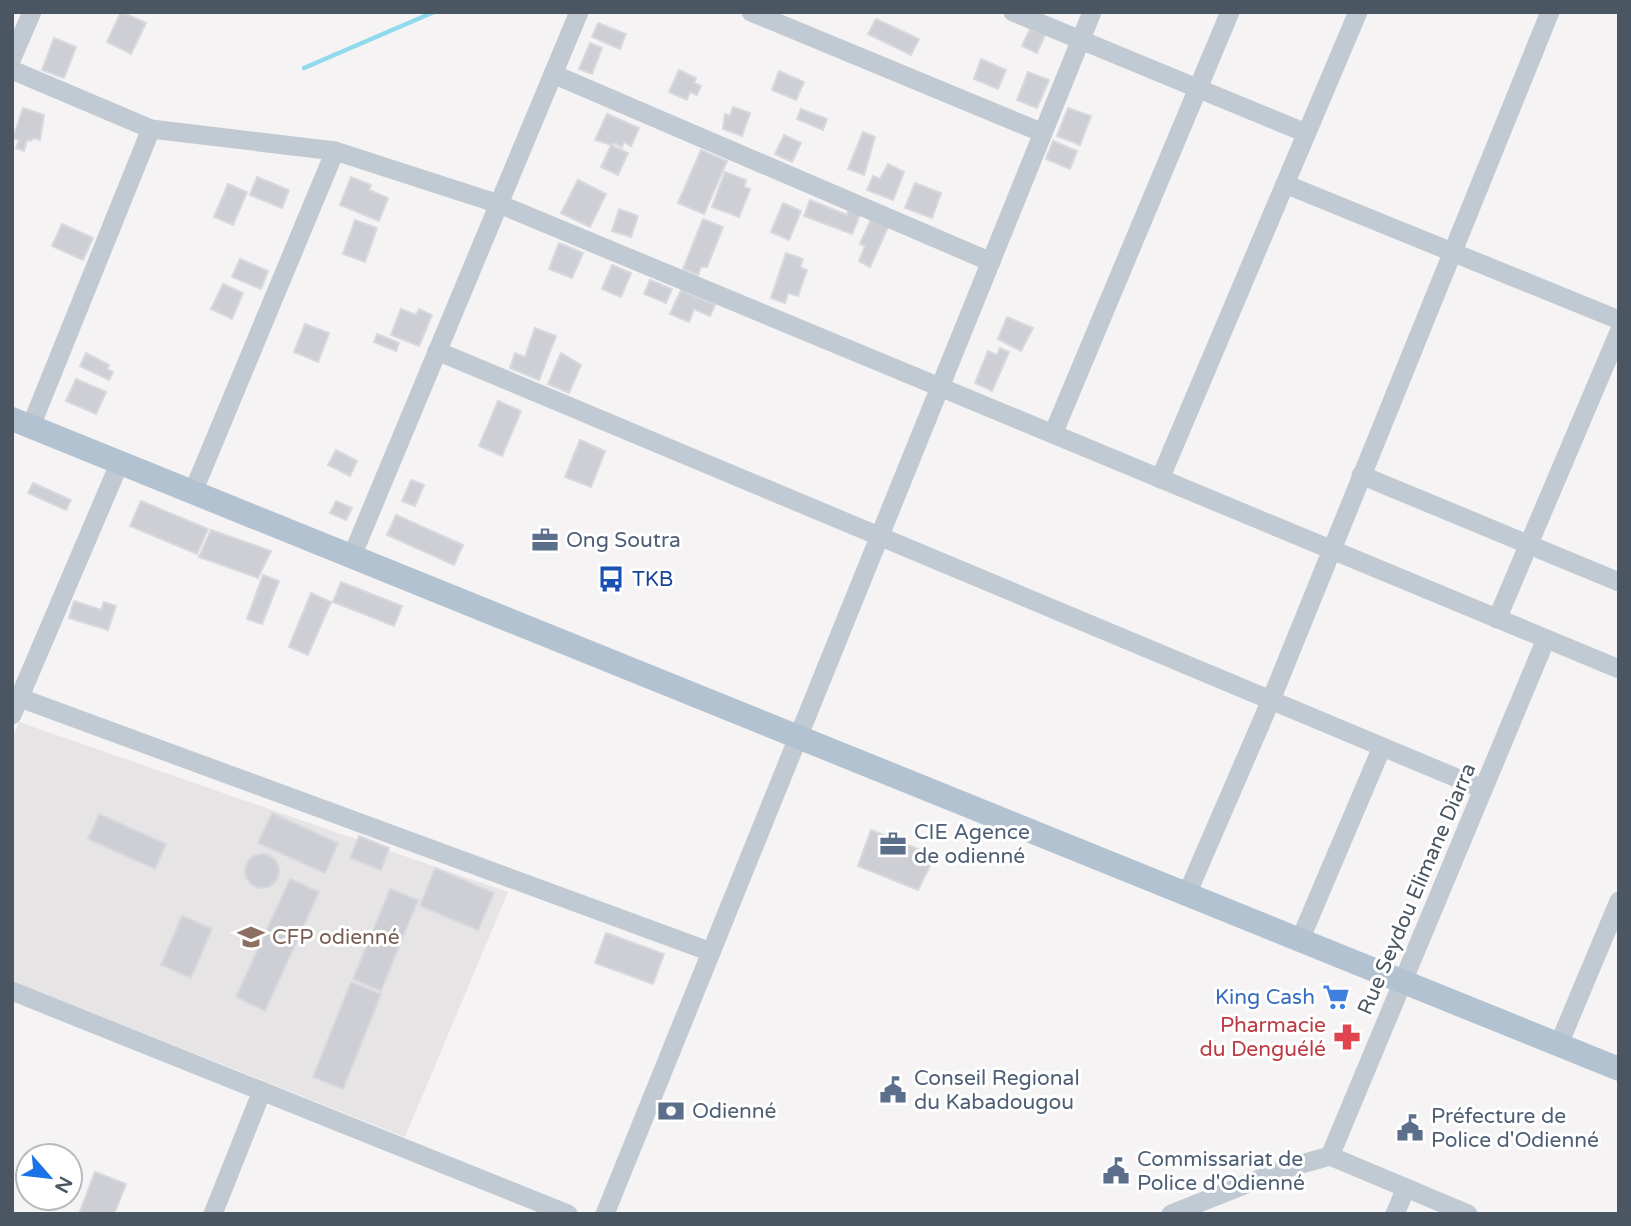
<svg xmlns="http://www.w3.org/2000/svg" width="1631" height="1226" font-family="'Varela Round',sans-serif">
	<rect width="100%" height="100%" fill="#f5f3f3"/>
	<!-- education -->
	<path fill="#e6e4e5" d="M19,722L508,892L405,1137L12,981V739Z"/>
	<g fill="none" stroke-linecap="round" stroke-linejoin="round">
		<!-- stream -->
		<path stroke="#90daee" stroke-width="4.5" d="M304,68L434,12"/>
	</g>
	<!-- building -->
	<g fill="#cdcfd5" stroke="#d7d9de" stroke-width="2">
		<path d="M121,12L146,23L131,54L107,42Z"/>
		<path d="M876,19L919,39L911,55L868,34Z"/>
		<path d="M598,23L626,34L620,49L592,37Z"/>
		<path d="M1030,29L1045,35L1037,53L1022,46Z"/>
		<path d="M54,38L76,47L64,78L42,70Z"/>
		<path d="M590,43L602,48L592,74L579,69Z"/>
		<path d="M981,59L1006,70L998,89L974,79Z"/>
		<path d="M679,70L696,78L694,83L701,86L697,95L690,92L687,100L669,92Z"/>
		<path d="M779,71L804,82L796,100L772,90Z"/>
		<path d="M1028,72L1049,80L1037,108L1017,100Z"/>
		<path d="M733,107L750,113L742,136L723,129L725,114L730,116Z"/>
		<path d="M23,108L44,115L40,140L33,138L31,141L27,140L24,151L16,148L19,140L13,138Z"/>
		<path d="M1068,108L1091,116L1080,145L1057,136Z"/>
		<path d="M801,109L827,119L823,130L797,119Z"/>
		<path d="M607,114L639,128L631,146L624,142L622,147L614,143L611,145L595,140Z"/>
		<path d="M863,132L875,137L864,175L848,169Z"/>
		<path d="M784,135L801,143L792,162L775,154Z"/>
		<path d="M1053,141L1077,151L1070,169L1046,159Z"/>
		<path d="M611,145L628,153L618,175L601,167Z"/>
		<path d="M701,150L727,161L704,214L678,203Z"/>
		<path d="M888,164L904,172L893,200L867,190L873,176L880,179Z"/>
		<path d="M725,172L746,180L744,187L750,189L739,217L712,207Z"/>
		<path d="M257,177L289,190L282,208L250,195Z"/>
		<path d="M351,177L371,185L369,190L388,198L379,221L340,205Z"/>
		<path d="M578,180L606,194L590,227L561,213Z"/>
		<path d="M915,183L941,193L932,218L905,208Z"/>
		<path d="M228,184L247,192L233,225L214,217Z"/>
		<path d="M810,200L847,215L848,210L860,214L852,234L804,216Z"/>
		<path d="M783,203L801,211L789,240L771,232Z"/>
		<path d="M619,209L638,216L631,237L612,231Z"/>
		<path d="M703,219L723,227L707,267H701L698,275L683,269Z"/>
		<path d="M871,219L888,227L870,267L859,261L865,246L860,244Z"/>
		<path d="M355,220L377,228L365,262L343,254Z"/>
		<path d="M62,224L93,238L83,260L52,246Z"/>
		<path d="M559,243L583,253L572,278L549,269Z"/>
		<path d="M786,253L803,259L800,267L807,270L798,296L788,293L785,303L771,298Z"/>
		<path d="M240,259L268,271L261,289L232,277Z"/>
		<path d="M612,265L631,273L621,297L602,289Z"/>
		<path d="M650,280L672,289L666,303L644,294Z"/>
		<path d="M223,284L243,293L232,319L211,309Z"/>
		<path d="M681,290L715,305L710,316L694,309L689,322L670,314Z"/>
		<path d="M401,309L416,315L419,309L432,315L419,346L391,335Z"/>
		<path d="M1007,317L1033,328L1021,351L998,339Z"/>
		<path d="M305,324L329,333L318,362L294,352Z"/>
		<path d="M535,328L556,336L539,380L510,368L515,353L525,357Z"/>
		<path d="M377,334L399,343L396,351L374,342Z"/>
		<path d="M1000,348L1009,352L992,391L975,383L988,351L997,355Z"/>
		<path d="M86,353L109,365L107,369L113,372L109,380L80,366Z"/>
		<path d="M561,353L581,365L569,393L548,384Z"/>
		<path d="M76,379L106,392L96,414L66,401Z"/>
		<path d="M498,401L521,411L502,456L479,446Z"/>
		<path d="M580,440L605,451L591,487L565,477Z"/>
		<path d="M336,450L357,461L350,476L328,465Z"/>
		<path d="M411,480L424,485L415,506L402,501Z"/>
		<path d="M33,483L71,500L66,510L28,493Z"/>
		<path d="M141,501L208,529L197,554L130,526Z"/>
		<path d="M336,501L352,508L346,520L330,513Z"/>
		<path d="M396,515L463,545L454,565L387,535Z"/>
		<path d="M211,530L271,551L258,578L199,557Z"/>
		<path d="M263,575L279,581L262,624L247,619Z"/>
		<path d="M341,582L402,606L394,626L333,602Z"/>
		<path d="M311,593L331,602L308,655L289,647Z"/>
		<path d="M74,601L101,610L104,602L116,606L108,630L69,618Z"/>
		<path d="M272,813L338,843L325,873L258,843Z"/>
		<path d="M99,814L166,844L155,869L88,839Z"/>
		<path d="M871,830L935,856L918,890L858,866Z"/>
		<path d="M359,836L389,848L381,870L350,858Z"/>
		<circle cx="262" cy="871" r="17"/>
		<path d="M435,868L494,893L478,930L420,906Z"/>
		<path d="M290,879L319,892L265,1011L236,997Z"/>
		<path d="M390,889L418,900L381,991L353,979Z"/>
		<path d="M182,916L212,929L191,978L161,965Z"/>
		<path d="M606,933L664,954L653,984L595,963Z"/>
		<path d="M351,982L381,994L343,1089L313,1077Z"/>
		<path d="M95,1172L126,1184L114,1214H79Z"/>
	</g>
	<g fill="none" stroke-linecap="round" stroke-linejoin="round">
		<!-- minor -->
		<g stroke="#c1cad2" stroke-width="19">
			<path d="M751,12L1043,133"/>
			<path d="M1013,12L1306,133"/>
			<path d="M12,58L32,12"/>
			<path d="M12,70L151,129L335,151L499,204L1619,669"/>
			<path d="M553,74L991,262"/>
			<path d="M1285,184L1619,320"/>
			<path d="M437,351L1483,789"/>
			<path d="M31,426L151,129"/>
			<path d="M1053,434L1230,12"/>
			<path d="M1361,475L1619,582"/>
			<path d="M1160,479L1358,12"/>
			<path d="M193,492L335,151"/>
			<path d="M352,556L579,12"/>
			<path d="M1497,619L1619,332"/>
			<path d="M12,695L711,952"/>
			<path d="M12,715L120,462"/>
			<path d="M1187,894L1271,700L1550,12"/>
			<path d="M1300,940L1382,747"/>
			<path d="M12,991L568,1214"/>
			<path d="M1559,1044L1619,901"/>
			<path d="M1330,1156L1546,639"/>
			<path d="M213,1214L262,1091"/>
			<path d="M605,1214L1092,12"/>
			<path d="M1171,1214L1287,1168L1330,1156L1468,1214"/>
			<path d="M1395,1214L1406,1188"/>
		</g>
		<!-- major -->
		<path stroke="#b3c2d1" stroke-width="24" d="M12,419L1619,1069"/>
	</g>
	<!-- icons -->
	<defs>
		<g id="office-bare" transform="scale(2.1)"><path d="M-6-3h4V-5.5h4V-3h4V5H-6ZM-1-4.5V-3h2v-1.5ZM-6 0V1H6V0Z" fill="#5c6f8a" stroke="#fff" stroke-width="2.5" paint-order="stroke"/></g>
		<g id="bus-bare" transform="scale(2.1)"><path d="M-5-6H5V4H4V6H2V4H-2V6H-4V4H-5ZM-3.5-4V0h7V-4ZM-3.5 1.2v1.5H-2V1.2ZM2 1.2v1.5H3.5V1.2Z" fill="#1a4fb4" stroke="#fff" stroke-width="2.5" paint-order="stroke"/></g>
		<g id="school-bare" transform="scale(2.1)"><path d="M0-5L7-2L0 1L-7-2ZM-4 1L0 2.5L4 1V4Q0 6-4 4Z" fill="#8d6e63" stroke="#fff" stroke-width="2.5" paint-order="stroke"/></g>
		<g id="supermarket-bare" transform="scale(2.1)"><path d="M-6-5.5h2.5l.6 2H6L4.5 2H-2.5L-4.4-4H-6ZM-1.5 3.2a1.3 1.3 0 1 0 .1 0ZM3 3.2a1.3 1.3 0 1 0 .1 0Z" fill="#3f7fe0" stroke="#fff" stroke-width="2.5" paint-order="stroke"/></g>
		<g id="pharmacy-bare" transform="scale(2.1)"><path d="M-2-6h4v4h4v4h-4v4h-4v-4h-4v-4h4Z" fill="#e0444e" stroke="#fff" stroke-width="2.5" paint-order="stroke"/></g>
		<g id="civic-bare" transform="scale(2.1)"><path d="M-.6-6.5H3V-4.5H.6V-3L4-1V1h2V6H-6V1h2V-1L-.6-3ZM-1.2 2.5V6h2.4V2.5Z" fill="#5c6f8a" stroke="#fff" stroke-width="2.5" paint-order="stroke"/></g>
		<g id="bank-bare" transform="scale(2.1)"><path d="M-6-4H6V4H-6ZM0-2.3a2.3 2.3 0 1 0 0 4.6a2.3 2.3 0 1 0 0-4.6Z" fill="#5c6f8a" stroke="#fff" stroke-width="2.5" paint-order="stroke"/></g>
	</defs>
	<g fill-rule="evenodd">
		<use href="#office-bare" x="545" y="540"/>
		<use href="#bus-bare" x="611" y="579"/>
		<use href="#office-bare" x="893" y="844"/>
		<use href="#school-bare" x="251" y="937"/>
		<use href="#supermarket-bare" x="1336" y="997"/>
		<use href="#pharmacy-bare" x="1347" y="1037"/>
		<use href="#civic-bare" x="893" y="1090"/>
		<use href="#bank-bare" x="671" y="1111"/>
		<use href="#civic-bare" x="1410" y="1128"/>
		<use href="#civic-bare" x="1116" y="1171"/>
	</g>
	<g text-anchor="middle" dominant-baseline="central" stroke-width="6" stroke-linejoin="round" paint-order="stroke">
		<!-- service labels -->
		<g font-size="21" fill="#4e5e75" stroke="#fff" text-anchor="start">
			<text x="566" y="540">Ong Soutra</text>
			<text x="914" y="832">CIE Agence<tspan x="914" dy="24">de odienné</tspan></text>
			<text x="914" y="1078">Conseil Regional<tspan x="914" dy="24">du Kabadougou</tspan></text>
			<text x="692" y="1111">Odienné</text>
			<text x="1431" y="1116">Préfecture de<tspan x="1431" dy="24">Police d'Odienné</tspan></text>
			<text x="1137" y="1159">Commissariat de<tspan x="1137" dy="24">Police d'Odienné</tspan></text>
		</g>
		<!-- transit labels -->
		<g font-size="21" fill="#164399" stroke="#fff" text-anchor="start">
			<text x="632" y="579">TKB</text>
		</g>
		<!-- street labels -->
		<g font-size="21" fill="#4a5661" stroke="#fff">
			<text transform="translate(1417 889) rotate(-67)">Rue Seydou Elimane Diarra</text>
		</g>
		<!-- education labels -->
		<g font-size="21" fill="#785e54" stroke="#fff" text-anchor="start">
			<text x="272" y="937">CFP odienné</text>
		</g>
		<!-- shop labels -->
		<g font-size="21" fill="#366cbe" stroke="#fff" text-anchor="end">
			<text x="1315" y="997">King Cash</text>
		</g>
		<!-- health labels -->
		<g font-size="21" fill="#be3a42" stroke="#fff" text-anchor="end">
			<text x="1326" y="1025">Pharmacie<tspan x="1326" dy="24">du Denguélé</tspan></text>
		</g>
	</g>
	<!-- border -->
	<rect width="1631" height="1226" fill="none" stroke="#4a5661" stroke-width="28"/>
	<!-- north arrow -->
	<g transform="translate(49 1177) rotate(118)"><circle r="33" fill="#ffffff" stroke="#b7bbc0" stroke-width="2"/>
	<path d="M0-5L12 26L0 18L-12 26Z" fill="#1a73e8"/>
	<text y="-10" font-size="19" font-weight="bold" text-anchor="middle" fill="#4a5661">N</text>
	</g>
</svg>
